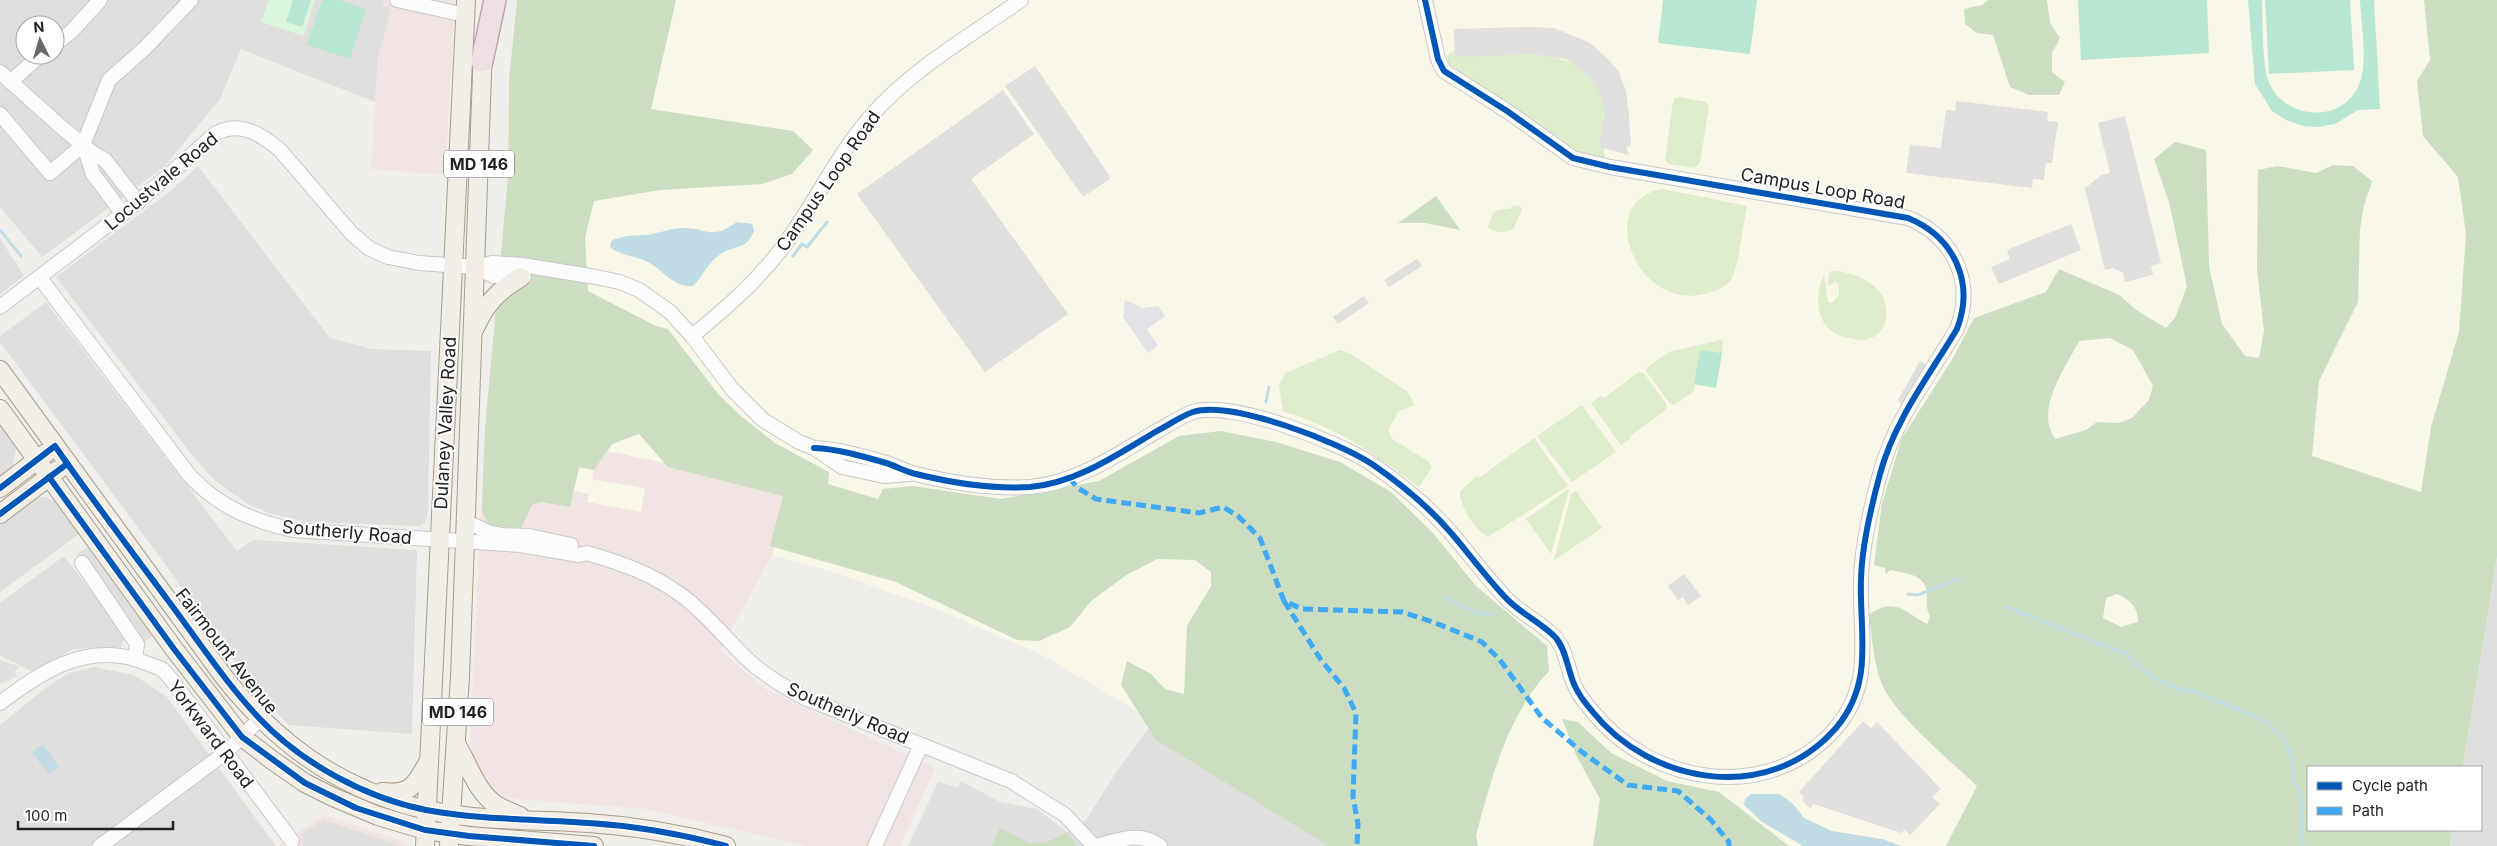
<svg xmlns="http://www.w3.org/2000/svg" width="2497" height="846" font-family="Inter,sans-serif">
	<rect width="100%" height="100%" fill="#f0eeeb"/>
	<!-- residential -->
	<g fill="#dfdedc" fill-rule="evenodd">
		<path d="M0,0H384L382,6L392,8L378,58L375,102L241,49L220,99L164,167L42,257L0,207ZM25,25H55V55H25Z"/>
		<path d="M198,166L330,338L372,349L431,351L428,511L425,522L420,526L307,522L269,513L248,504L225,488L211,477L189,451L56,277L168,193Z"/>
		<path d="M0,238L24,276L0,294Z"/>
		<path d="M46,302L237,551L253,540L417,550L412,734L288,725L241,671L165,564L0,342V336Z"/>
		<path d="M0,427L16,448L13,465L0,478Z"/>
		<path d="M35,497H46L55,502L79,534L0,592V523Z"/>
		<path d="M64,556L125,635L121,647L73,649L32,671L0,656V603Z"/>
		<path d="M2497,557V846H2450L2452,830H2481V767H2463Z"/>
		<path d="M94,667L134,675L167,697L276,846H0V725L48,686L69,673Z"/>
		<path d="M1154,721L1338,846H1058L1067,832L1086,820L1115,774Z"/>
	</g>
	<!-- commercial -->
	<g fill="#f1e3e1">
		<path d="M384,0H455L445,175L371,169L378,58L391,8L382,6Z"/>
		<path d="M485,427L790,488L772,555L720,650L765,689L935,768L900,846H806L646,809L506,798L480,776L470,743Z"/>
		<path d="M324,815L404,842L408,846H277Z"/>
	</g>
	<!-- education -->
	<g fill="#f8f7e8">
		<path d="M517,0H2497V557L2463,767H2308V830H2452L2450,846H1338L1141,713L1040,654L939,610L836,573L772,555L790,488L568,443L508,177L509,80Z"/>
		<path d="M579,467L594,470L592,479L645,488L641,512L587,502L589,494L574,491Z"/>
	</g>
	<!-- grass -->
	<g fill="#ddeccb">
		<path d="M1455,50L1456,57C1502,55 1583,39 1602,98C1606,113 1602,131 1599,147L1604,148L1605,157L1599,159L1578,154L1458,74C1451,67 1446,64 1448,54Z"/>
		<path d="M1679,97L1706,102L1709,106L1700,163L1694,168L1669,164L1665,160L1673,102L1675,98Z"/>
		<path d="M1663,189L1747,206C1743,223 1739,267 1731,280C1725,288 1713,292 1704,294C1636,311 1593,200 1663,189Z"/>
		<path d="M1514,205L1520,206L1522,210L1513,229C1505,233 1495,233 1488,228C1490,216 1495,207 1509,209Z"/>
		<path d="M1832,271C1847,271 1867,278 1877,289C1891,304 1891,333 1868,339C1862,341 1854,339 1849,338C1817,333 1812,300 1824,275L1828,302L1832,303L1839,295V284L1835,282L1828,286L1829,273Z"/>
		<path d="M1720,340L1723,342L1722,353L1700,350L1694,391L1674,405L1670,404L1646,371L1647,367L1669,352Z"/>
		<path d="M1340,350L1349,353L1407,391L1415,405L1399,411L1388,430L1392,439L1429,462L1432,467L1419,487C1372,452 1339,429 1283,411L1279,385L1285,373Z"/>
		<path d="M1639,372L1644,373L1667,405L1666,410L1630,436L1631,438L1621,445L1591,403L1601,396L1604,398Z"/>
		<path d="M1582,405L1616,452L1572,482L1537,436Z"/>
		<path d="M1534,438L1568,486L1488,537C1475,530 1459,506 1460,491L1477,476L1479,478Z"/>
		<path d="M1568,489L1569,490L1551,554L1526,519Z"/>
		<path d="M1576,491L1602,528L1554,560L1571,494Z"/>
	</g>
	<!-- forest -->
	<g fill="#cbdec1" fill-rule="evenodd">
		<path d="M517,0H676L651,109L793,131L813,150L792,174L762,184L660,190L594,201L585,238L588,291L656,326L668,329L719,395L741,416L775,443L829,472L828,484L878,499L883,489L913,486L1001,499L1099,481L1179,436L1221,431L1276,442L1340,462L1391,492L1433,533L1476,586L1547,646L1549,671C1507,716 1492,777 1476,835L1478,846H1324L1325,844L1156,740L1121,685L1127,661L1151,674L1165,689L1184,694L1187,626L1211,586V572L1195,560L1157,559L1125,576L1091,601L1070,627L1039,641L1017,640L896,582L770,546L783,496L668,467L639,434L612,444L594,470L579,467L570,507L541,502L532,505L521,528L490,526L482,512L485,427L508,177L509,80Z"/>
		<path d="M1988,0H2047L2050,23L2060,38L2052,53V72L2065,82L2059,95H2029L2010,87L1993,35L1977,33L1965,24L1964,9L1982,5Z"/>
		<path d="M2424,0H2497V557L2463,767H2308V830H2452L2450,846H1946L1977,786C1950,760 1894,715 1881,682C1873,660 1872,637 1869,614C1897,597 1903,611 1927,624L1930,617C1926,608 1927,603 1927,594C1925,573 1907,574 1890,570L1886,574L1885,568L1874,565L1882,503L1902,438L1953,358L1974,318L2046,292L2059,269L2119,295L2139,312L2166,328L2175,318L2187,286L2169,202L2154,159L2175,142L2206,150L2209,266L2222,324L2245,356L2259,358L2264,331L2257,269L2258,170L2277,166L2316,173L2333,165L2353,166L2372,181L2364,205L2360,229L2358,302L2319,381L2312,456L2421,492L2431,427L2459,332L2466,234L2458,177L2423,136L2417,81L2430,60ZM2110,338L2133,350L2153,386L2149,400L2132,418L2119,423L2097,422L2086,430L2055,439C2034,410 2066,367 2079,341ZM2117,594C2131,600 2138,608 2138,622L2121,627L2103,618L2106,598Z"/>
		<path d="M1436,196L1460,230L1425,223H1398Z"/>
		<path d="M1562,719L1578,722L1611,753L1667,781L1719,792L1789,846H1593L1600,799L1577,757Z"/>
		<path d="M1000,827L1046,842L1067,832L1077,846H991Z"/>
	</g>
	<!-- park -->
	<path fill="#daf5da" d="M269,0H315L304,36L261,22Z"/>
	<!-- pitch -->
	<g fill="#b7e6d2">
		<path d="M293,0H311L302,27L286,22Z"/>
		<path d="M322,0H339L366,9L350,59L307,45Z"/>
		<path d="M1663,0H1757L1750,54L1658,43Z"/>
		<path d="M2078,0H2207L2209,53L2081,60Z"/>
		<path d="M2248,0H2262C2263,22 2262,61 2268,80C2282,119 2340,125 2358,87C2369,65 2361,24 2360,0H2374L2380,109L2358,110L2335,124L2318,127L2304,126L2288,121L2272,111L2255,84Z"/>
		<path d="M2265,0H2350L2354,70L2269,74Z"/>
		<path d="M1700,350L1722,353L1716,388L1694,384Z"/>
	</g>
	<!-- parking -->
	<g fill="#e0dfde">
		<path d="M1529,27L1554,28L1590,43L1607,58L1619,72L1626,91L1629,115L1631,145L1626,148L1629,155L1599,147L1604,116L1602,99L1590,77L1566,59L1532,54L1455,57L1454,29Z"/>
		<path d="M1035,66L1111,178L1083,197L1005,86Z"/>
		<path d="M1003,90L1034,134L971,179L1068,314L985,372L857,194Z"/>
		<path d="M1956,101L2048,112L2047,121L2058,122L2052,163H2046L2044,180L2033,179L2032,188L1906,173L1910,145L1941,148L1946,110L1955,111Z"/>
		<path d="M2125,116L2161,263L2151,266L2153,275L2125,282L2123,273L2113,268L2105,270L2085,188L2102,175L2110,173L2098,123Z"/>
		<path d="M2071,224L2081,250L1999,284L1991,267L2010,259L2007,250Z"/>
		<path d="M1417,259L1422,266L1389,287L1384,280Z"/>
		<path d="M1364,296L1369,303L1338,324L1333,317Z"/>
		<path d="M1920,361L1928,366L1904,409L1898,400Z"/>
		<path d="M87,547L152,636L141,644L77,554Z"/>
		<path d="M278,566L334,568L329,680L274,678Z"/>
		<path d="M1684,574L1701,596L1688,605L1683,597L1678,600L1668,586Z"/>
		<path d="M0,660L19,666L15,672L17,676L0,684Z"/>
		<path d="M66,716L114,781L69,814L21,748Z"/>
		<path d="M1863,721L1871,728L1877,722L1941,789L1932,797L1940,804L1910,835L1905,830L1901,833L1814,804L1810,808L1802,800L1804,797L1799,792Z"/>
		<path d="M1156,740L1325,844L1324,846H1229L1239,828L1139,763Z"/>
		<path d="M961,781L1000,802L1037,809L1067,832L1046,842L1029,843L1000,827L991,846H908L938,782L958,787Z"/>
		<path d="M323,820L397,844L400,846H304L301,834Z"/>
	</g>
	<!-- plaza -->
	<path fill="#e2e1e5" d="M1125,300L1143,308L1158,306L1165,316L1147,329L1158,346L1148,353L1123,317Z"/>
	<!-- water -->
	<g fill="#bfdbe3">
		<path d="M737,222L752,224L754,231C746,250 739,244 724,252C709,260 704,275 693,286C674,288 663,270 648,262C636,256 621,256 610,247L611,241C623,235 632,236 645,235C658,234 670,228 683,228C710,228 709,241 737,222Z"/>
		<path d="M43,744L59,767L49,775L32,752Z"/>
		<path d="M1751,794H1780L1794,805L1804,818L1832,831L1882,839L1901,846H1803L1762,822L1744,805L1745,799Z"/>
	</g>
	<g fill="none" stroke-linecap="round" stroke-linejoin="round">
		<!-- stream -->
		<g stroke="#bfdbe3" stroke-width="3">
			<path d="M0,230L21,256"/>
			<path d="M793,256L802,244L807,247L827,222"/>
			<path d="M1266,402L1269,387"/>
			<path d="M1908,594L1918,595L1960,578"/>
			<path d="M1445,597L1478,614L1494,613"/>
			<path d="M2006,607C2047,622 2085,640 2126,653C2137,669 2171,691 2192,691L2264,720L2285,740L2292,758L2293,779L2301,797V834L2304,846"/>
		</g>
		<!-- minor casing -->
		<g stroke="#c9c8c7" stroke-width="16">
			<g id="minor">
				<path d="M397,0L465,15"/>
				<path d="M55,44L71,32L100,0"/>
				<path d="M0,72L60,126L94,154L105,160L138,202"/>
				<path d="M10,82L41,55"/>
				<path d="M0,114L50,173L83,145L109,80L144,49L191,0"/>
				<path d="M84,146L93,174L123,214"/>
				<path d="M475,267L493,276L524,277"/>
				<path d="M40,278L190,476C219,507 253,521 293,530L521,545L579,555L587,553C621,563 653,574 681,595C706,613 725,638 747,659C764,675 784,687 805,698L1011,781L1065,815L1094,846"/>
				<path d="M0,307L138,202L215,134C239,120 261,134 280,150L352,234L370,249L388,257L419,263L475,267L492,263L522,265L596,277L620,282L639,290L670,312L692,336L732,389L763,420L799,442L814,448L842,467L884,476L910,474"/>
				<path d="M692,336C724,310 754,284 779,252C813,208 835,157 871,116C912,69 970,36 1021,0"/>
				<path d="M814,448C838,449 862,456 886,463C896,466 906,472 916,474C952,483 994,489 1030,487C1077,483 1118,454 1157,431C1169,425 1181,416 1193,412C1231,400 1339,442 1372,464C1401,484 1429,507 1452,534C1470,555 1486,577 1505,597C1519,613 1541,622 1556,638C1566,650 1568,670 1574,684C1578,694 1585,703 1592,711C1651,785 1769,805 1836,728C1875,682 1859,633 1861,579C1862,544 1871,507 1880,474C1894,421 1929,376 1957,329C1975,282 1954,237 1908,218L1610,167L1573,158L1507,111L1444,71L1438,59L1425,0"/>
				<path d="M465,521L488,532L501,535L529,536L571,545"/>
				<path d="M82,563L137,644L135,659L162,669L171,679L292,841"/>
				<path d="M0,703C40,673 82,644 135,659"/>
				<path d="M100,846L225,753L260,719"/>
				<path d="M875,846L921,745"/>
				<path d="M1096,846C1119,840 1141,831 1160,846"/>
			</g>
		</g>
		<!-- major casing -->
		<g stroke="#a79c86" stroke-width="20">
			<g id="major">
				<path d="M475,328C486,303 498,291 521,277"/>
				<path d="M0,370L224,677C274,740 332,784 411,806C468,822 529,819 588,823C635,826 681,834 726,846"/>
				<path d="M0,409L174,649L242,737L272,760L305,783L333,797L378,816L425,830L469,836L594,846"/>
				<path d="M0,488L46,453"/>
				<path d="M0,514L58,470"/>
				<path d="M456,744C469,764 476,793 498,806C505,810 513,813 520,816"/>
				<path d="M382,792C410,795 415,786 427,764"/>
				<path d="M425,846L466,0"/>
				<path d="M449,846L460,677L483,47"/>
			</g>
		</g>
		<!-- highway casing -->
		<g stroke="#c5a2ac" stroke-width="24">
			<path id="highway" d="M482,61L495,0"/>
		</g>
		<!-- minor -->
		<use href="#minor" stroke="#fdfcfc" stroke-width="14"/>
		<!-- major -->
		<use href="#major" stroke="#f3ede7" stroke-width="18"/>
		<!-- highway -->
		<use href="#highway" stroke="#ece0e2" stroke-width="21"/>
		<!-- quiet -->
		<g stroke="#3fa9f5" stroke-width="5" stroke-dasharray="10 5" stroke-linecap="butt">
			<path d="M1069,478L1078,488L1096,499L1199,513L1223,507L1238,516L1260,538L1284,601L1302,609L1402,612L1433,622L1482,642L1500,660L1542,718L1582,752L1628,785L1678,791L1711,820L1729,842V846"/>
			<path d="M1284,601L1321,660L1344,688L1356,713L1353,797L1358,824L1357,846"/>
		</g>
		<!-- cycleway casing -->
		<g stroke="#fff" stroke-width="9">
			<g id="cycleway">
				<path d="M814,448C838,449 862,456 886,463C896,466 906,472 916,474C952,483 994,489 1030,487C1077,483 1118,454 1157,431C1169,425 1181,416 1193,412C1231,400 1339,442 1372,464C1401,484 1429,507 1452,534C1470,555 1486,577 1505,597C1519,613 1541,622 1556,638C1566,650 1568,670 1574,684C1578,694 1585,703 1592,711C1651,785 1769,805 1836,728C1875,682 1859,633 1861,579C1862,544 1871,507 1880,474C1894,421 1929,376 1957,329C1975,282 1954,237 1908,218L1610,167L1573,158L1507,111L1444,71L1438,59L1425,0"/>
				<path d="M49,477L174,649L242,737L305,783L356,808L425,830L469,836L594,846"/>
				<path d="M0,488L55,446C91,498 129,548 167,599C197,639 225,682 259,718C301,763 366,798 426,810C480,820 535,819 589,823C636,826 681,834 726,846"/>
				<path d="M0,514L67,464"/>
			</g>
		</g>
		<!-- cycleway -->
		<use href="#cycleway" stroke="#0057b8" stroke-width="6"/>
	</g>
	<g text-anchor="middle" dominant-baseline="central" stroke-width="4" stroke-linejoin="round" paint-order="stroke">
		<!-- shield labels -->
		<g fill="#fff" stroke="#646464" stroke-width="1">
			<rect x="444" y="150.5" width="70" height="27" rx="4"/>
			<rect x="423" y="698.5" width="70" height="27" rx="4"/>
		</g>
		<g font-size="16" font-weight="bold" fill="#222">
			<text x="479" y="164">MD 146</text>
			<text x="458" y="712">MD 146</text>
		</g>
		<!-- street labels -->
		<g font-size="18" fill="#222" stroke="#fff">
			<text transform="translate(161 181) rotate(-40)">Locustvale Road</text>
			<text transform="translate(828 181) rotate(-55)">Campus Loop Road</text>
			<text transform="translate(1823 188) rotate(10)">Campus Loop Road</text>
			<text transform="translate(445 423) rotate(-87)">Dulaney Valley Road</text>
			<text transform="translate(347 532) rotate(5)">Southerly Road</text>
			<text transform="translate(227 651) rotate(52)">Fairmount Avenue</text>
			<text transform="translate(848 713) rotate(23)">Southerly Road</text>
			<text transform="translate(211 734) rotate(53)">Yorkward Road</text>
		</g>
	</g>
	<!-- legend -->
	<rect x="2307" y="766" width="175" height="65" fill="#ffffff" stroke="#a7a7a7"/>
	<rect x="2317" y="782" width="25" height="8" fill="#0057b8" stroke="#a7a7a7"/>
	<text x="2352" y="791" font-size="15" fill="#222222">Cycle path</text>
	<rect x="2317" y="807" width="25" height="8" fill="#3fa9f5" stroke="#a7a7a7"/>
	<text x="2352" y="816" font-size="15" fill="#222222">Path</text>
	<!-- north arrow -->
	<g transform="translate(40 40) rotate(355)"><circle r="24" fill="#ffffff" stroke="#a7a7a7"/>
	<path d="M0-4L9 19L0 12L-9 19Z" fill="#6a6968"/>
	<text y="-8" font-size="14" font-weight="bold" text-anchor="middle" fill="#222222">N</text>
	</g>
	<!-- scale -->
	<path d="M18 821v8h155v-8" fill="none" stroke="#222222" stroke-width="2.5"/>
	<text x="25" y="821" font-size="15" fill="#222222" stroke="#ffffff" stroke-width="4" paint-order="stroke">100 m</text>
</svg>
